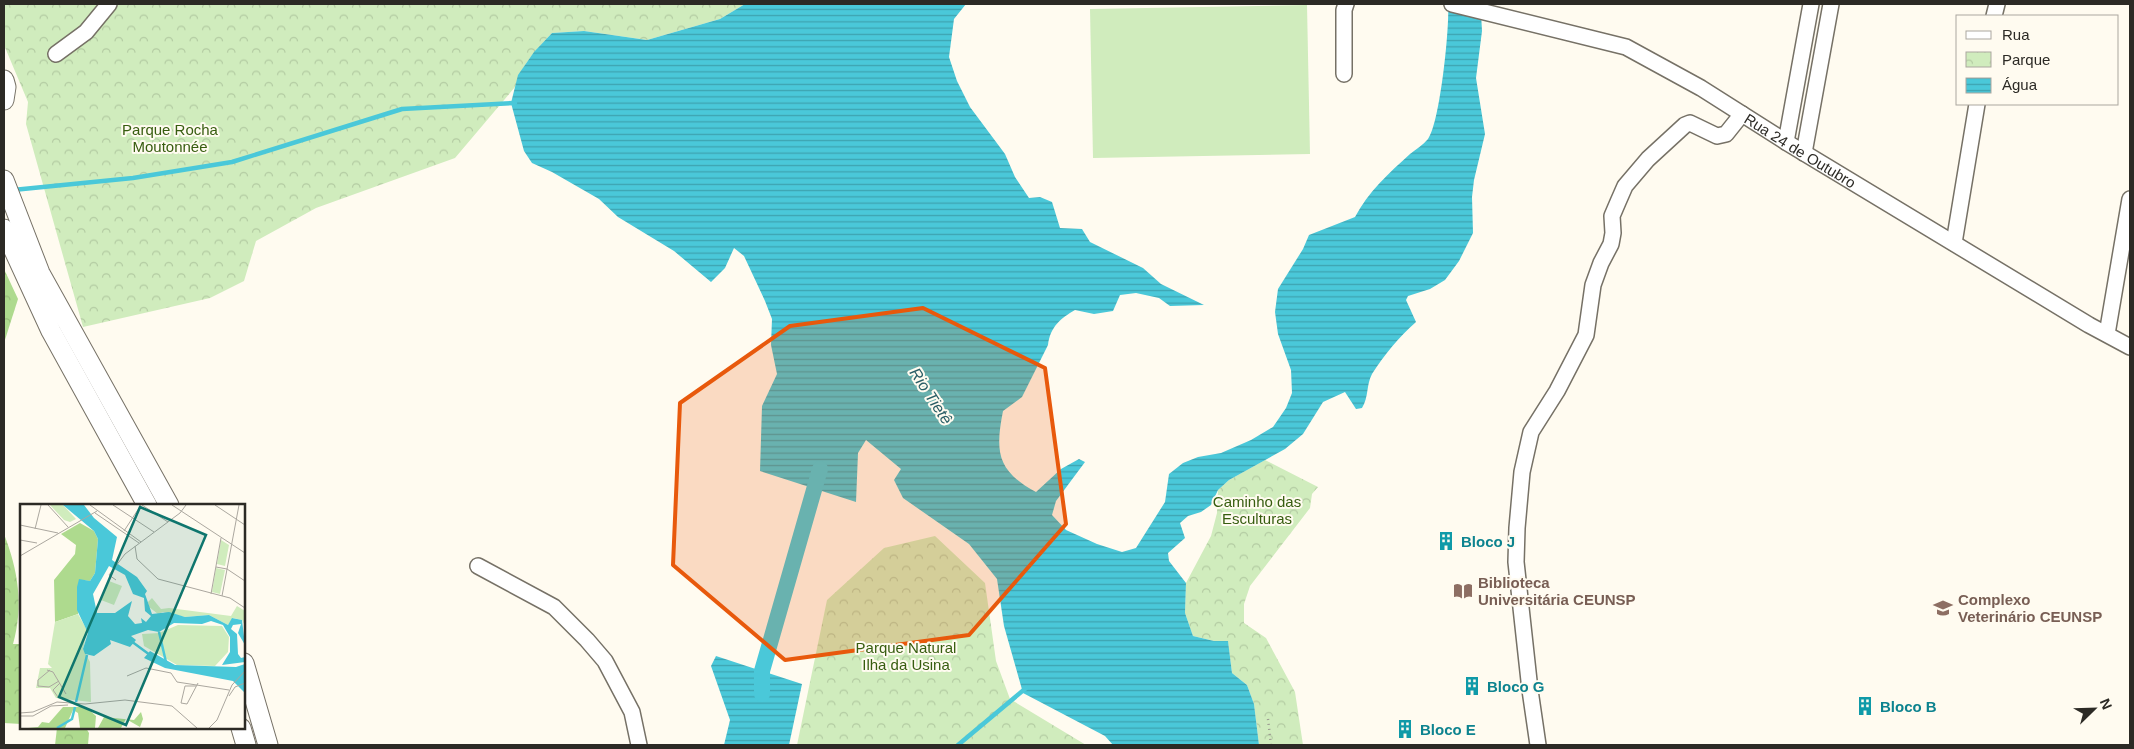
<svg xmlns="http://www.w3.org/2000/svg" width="2134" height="749" font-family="Helvetica,sans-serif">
	<defs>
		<pattern id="forest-crowns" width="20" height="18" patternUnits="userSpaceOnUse" patternTransform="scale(1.25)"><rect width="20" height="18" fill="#aeda8e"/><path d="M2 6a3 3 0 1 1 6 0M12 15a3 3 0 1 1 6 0" fill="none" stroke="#96bb7a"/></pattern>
		<pattern id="park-crowns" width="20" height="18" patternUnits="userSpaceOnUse" patternTransform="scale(1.25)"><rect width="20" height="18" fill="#d0ecbd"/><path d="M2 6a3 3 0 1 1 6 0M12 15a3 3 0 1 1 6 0" fill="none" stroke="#b3cba2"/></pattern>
		<pattern id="water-rules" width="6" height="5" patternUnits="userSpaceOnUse" patternTransform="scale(1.25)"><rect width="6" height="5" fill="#4ac8d9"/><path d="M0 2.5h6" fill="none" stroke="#3ea3b0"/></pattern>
	</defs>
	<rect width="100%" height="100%" fill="#fffbf0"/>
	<!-- forest -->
	<g fill="url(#forest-crowns)">
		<path d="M4,269L18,299L4,343Z"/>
		<path d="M4,534C18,570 24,606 13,644H21V724L4,723Z"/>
		<path d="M57,728H86L89,733L88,745H55Z"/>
	</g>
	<!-- park -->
	<g fill="url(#park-crowns)">
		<path d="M4,4H745L720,19L647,40L584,31L552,33C537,49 521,65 515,87L455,158L316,208L256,241L244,281L210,298L83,327L26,124L28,102L4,45Z"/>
		<path d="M1265,460L1318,487L1312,494L1310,508L1250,586L1244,604V623L1266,638L1295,692L1303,745H1259L1254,704L1247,685L1232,673L1228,642L1214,641L1193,636L1185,613L1186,583L1211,536L1217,513L1218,490L1229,480Z"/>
		<path d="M935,536L985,583L996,661L1010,699L1086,745H797L827,600L884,548Z"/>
	</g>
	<!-- pitch -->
	<path fill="#d0ecbd" d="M1307,5L1310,154L1093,158L1090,9Z"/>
	<!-- water -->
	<g fill="url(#water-rules)">
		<path d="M745,4H966L954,19L949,57L957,81L970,107L1005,154L1015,177L1029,198L1040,197L1052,202L1060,228L1082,229L1090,242L1143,268L1161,284L1204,305L1170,306L1159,298L1136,293L1120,295L1113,311L1094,314L1075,310C1061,318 1050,327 1048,345L1022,397L1003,411C995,452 997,471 1036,492L1061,469L1079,459L1085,462L1056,501L1052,515L1066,530L1097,544L1122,552L1136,548L1165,502L1169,474L1183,463L1198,457L1221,453L1251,440L1273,427L1286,408L1292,393L1291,370L1278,334L1275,312L1278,289L1303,249L1309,235L1355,217C1368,192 1389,173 1410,154C1416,149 1423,145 1428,139C1440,124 1450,25 1448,4H1483L1481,13L1482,31L1476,78L1485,134L1474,180L1472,197L1473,233L1459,261L1445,280L1430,289L1408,296L1406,300L1416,322C1399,337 1384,355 1372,374C1366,385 1369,397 1362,408L1356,409L1345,392L1323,402L1303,434L1285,449L1229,480L1218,490L1211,505L1201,512L1188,516L1180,523L1185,538L1168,553L1169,561L1186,583L1185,613L1193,636L1214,641H1228L1232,673L1247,685L1254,704L1259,745H1113L1105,736L1023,693L1004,626L997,579L969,544L903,498L894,480L901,469L866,440L858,453L856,502L760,471L762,406L777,374L771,345L772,319L765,301L744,256L734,248L725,268L711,282L674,251L618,217L599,199L552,172L532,163L524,151L511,103L518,75L534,52L552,33L584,31L647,40L720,19Z"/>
		<path d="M716,656L802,684L789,745H724L730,720L711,666Z"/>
	</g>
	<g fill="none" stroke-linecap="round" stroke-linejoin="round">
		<!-- stream -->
		<g stroke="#4ac8d9" stroke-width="4.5">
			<path d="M13,190L133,178L232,162L402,109L515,103"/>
			<path d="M958,745L1026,688"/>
		</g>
		<!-- canal -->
		<path stroke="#4ac8d9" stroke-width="16" d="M762,694V671L820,469"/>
		<!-- minor casing -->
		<g stroke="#767166" stroke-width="18">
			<g id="minor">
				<path id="s1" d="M1452,4L1626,47L1701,88L1786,142L2089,325L2130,347"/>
				<path d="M1994,16L1997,4"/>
				<path d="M56,54L86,32L109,4"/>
				<path d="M1344,74V10L1346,4"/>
				<path d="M1786,142L1811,4"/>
				<path d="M1804,153L1831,4"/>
				<path d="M1954,243L1977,104"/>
				<path d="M2107,334L2130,199"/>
				<path d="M478,566L554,607L587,640L605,661L632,712L639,745"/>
				<path d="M1538,745L1530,690L1516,562L1517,528L1522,472L1531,432L1557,391L1586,335L1593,285L1601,263L1611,244L1613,233L1612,216L1618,202L1625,186L1648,159L1685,125L1690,123L1717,136L1726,134L1742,114"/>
			</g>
		</g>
		<!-- major casing -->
		<g stroke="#767166" stroke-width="21">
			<g id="major">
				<path d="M4,80L6,87L4,100"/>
				<path d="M4,180L40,273L169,505"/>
				<path d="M4,229L51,331L147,505"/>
				<path d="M244,663L268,745"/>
				<path d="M241,728L246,745"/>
			</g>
		</g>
		<!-- path -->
		<path stroke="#9a978f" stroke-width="2.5" stroke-dasharray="1 4" stroke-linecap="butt" d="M1268,719L1271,745"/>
		<!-- minor -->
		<use href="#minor" stroke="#fff" stroke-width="15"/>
		<!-- major -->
		<use href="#major" stroke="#fff" stroke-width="19"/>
	</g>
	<!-- marked area -->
	<path fill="#e8590c" fill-opacity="0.2" stroke="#e8590c" stroke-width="4" stroke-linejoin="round" d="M923,308L1045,368L1066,524L969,635L785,660L673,565L680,403L790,326Z"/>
	<!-- icons -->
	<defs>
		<g id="building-bare" transform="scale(1.5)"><path d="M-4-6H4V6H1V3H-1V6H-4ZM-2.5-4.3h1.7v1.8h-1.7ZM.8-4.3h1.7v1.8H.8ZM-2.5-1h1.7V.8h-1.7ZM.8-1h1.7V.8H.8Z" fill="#0f9aa8" stroke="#fffbf0" stroke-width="2.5" paint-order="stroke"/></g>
		<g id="library-bare" transform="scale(1.5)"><path d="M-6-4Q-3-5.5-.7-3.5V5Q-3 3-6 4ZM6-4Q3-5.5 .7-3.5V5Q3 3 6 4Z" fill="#8d6e63" stroke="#fffbf0" stroke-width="2.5" paint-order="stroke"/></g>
		<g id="university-bare" transform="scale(1.5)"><path d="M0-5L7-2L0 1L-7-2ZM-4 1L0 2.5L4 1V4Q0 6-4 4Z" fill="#8d6e63" stroke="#fffbf0" stroke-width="2.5" paint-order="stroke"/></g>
	</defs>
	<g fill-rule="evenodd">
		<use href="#building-bare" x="1446" y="541"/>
		<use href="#library-bare" x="1463" y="591"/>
		<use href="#university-bare" x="1943" y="608"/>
		<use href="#building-bare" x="1472" y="686"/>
		<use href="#building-bare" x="1865" y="706"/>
		<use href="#building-bare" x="1405" y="729"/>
	</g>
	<g text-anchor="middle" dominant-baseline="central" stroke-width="4" stroke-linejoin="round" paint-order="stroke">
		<!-- park labels -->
		<g font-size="15" fill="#375d0f" stroke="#fffbf0">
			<text x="170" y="129">Parque Rocha<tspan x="170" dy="17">Moutonnée</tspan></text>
			<text x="1257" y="501">Caminho das<tspan x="1257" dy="17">Esculturas</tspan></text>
			<text x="906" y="647">Parque Natural<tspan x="906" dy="17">Ilha da Usina</tspan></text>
		</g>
		<!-- street labels -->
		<g font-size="15" fill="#2c2a25" stroke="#fffbf0">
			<text stroke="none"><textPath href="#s1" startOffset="382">Rua 24 de Outubro</textPath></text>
		</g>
		<!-- culture labels -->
		<g font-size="15" font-weight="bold" fill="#0d838f" stroke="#fffbf0" text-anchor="start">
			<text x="1461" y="541">Bloco J</text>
			<text x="1487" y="686">Bloco G</text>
			<text x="1880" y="706">Bloco B</text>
			<text x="1420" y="729">Bloco E</text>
		</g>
		<!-- education labels -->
		<g font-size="15" font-weight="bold" fill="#785e54" stroke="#fffbf0" text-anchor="start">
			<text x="1478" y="582">Biblioteca<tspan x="1478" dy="17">Universitária CEUNSP</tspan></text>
			<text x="1958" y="599">Complexo<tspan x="1958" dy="17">Veterinário CEUNSP</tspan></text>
		</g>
		<!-- water labels -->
		<g font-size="16" font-style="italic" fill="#295d65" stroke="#fffbf0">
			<text transform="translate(931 396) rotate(57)">Rio Tietê</text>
		</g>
	</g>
	<!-- overview -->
	<g transform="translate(20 504)">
		<rect width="225" height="225" fill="#fffbf0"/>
		<path d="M60,19L74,27L78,35L75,69L70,77L59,76L58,110L35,118L34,76L55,50L56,41L41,30ZM43,203H66L76,212L75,224H60L58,209L53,206L45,224H8L18,223L22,218L29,219ZM121,208L123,215L120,223L106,215L101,224H78L84,213L114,216Z" fill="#aeda8e"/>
		<path d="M30,1H43L56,15L50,18L44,16ZM201,36L209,41L205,62L197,60ZM196,64L205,66L200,90L192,88ZM132,94L141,105L149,104L211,112L217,102L225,107V122L222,116L213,114L208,121L189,111L165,113L143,108L138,110L129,103L128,98ZM58,110L67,126L63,145L70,158L71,198L36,194L30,184H16L20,164H32L28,160L35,118ZM158,121L202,122L209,133L208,148L195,162L157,161L124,142L122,130L139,129Z" fill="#d0ecbd"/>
		<path d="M89,77L102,82L94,101L81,96Z" fill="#d0ecbd"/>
		<path d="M43,1H64L74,14L97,33L92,56L117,73L127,87L125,90L132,110L149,108L165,113L189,111L208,121L212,114L222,116L225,141L218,129L221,120L213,121L211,125L217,130L218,150L221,154L225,153V158L202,161L210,148V133L203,121L191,117L182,120L154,119L139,128L128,126L111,132L116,136L110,143L90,136L91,140L74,152L65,150L63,145L68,129L57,106V83L59,75L70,77L75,69L78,35L74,27ZM89,62L105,71L113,90L124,94L125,107L131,112L126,118L121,114L122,119L115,120L108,112L112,97L95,109H77L73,90ZM130,147L155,161L216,163L225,160V189L213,177L145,164L124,154Z" fill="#4ac8d9" fill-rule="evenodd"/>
		<path fill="none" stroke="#4ac8d9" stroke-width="2.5" d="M139,128L146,158M111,137L130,151M56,198L67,151M37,224L52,215L55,203"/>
		<path fill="none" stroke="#aba79f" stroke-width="1" d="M28,1L48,23M70,1L121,38M93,1L134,28M122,1L148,18M152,1L225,49M195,1L225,21M75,9L119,39M0,21L38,29M15,25L21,1M104,27L121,1M0,36L17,39M115,42L117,55L138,75L210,94L225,104M0,52L77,7M196,63L207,65L225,77M96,76L89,71L105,50L160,9L166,1M191,90L201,34M202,92L219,1M27,166L33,168L46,190M30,166L18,176V182L29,183L39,177M107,172L126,164L151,169L157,178L209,186M176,182H165L161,199L167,200L178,179M209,192L215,183L225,179M38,193L33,186L40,179M0,209L13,208L37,198L65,200L105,196L152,202L177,224M0,212H13L31,202L48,201M189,224L197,216L212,181L225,167"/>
		<path fill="#0f766e" fill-opacity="0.15" stroke="#0f766e" stroke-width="2.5" d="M120,3L186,31L106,221L39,193Z"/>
		<rect width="225" height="225" fill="none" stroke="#2c2a25" stroke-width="2.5"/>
	</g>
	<!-- border -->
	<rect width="2134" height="749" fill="none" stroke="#2c2a25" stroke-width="10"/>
	<!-- legend -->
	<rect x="1956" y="15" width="162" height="90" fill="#fffbf0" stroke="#aba79f"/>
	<rect x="1966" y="31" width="25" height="8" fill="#ffffff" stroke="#aba79f"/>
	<text x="2002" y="40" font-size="15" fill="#2c2a25">Rua</text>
	<rect x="1966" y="52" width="25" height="15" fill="url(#park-crowns)" stroke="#aba79f"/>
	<text x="2002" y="65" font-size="15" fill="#2c2a25">Parque</text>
	<rect x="1966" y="78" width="25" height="15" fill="url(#water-rules)" stroke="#aba79f"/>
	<text x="2002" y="90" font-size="15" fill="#2c2a25">Água</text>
	<!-- north arrow -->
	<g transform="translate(2094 709) rotate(67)" stroke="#fffbf0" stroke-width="4" paint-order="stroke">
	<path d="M0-4L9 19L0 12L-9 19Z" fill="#2c2a25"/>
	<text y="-8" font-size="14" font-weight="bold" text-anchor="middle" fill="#2c2a25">N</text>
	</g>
</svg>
